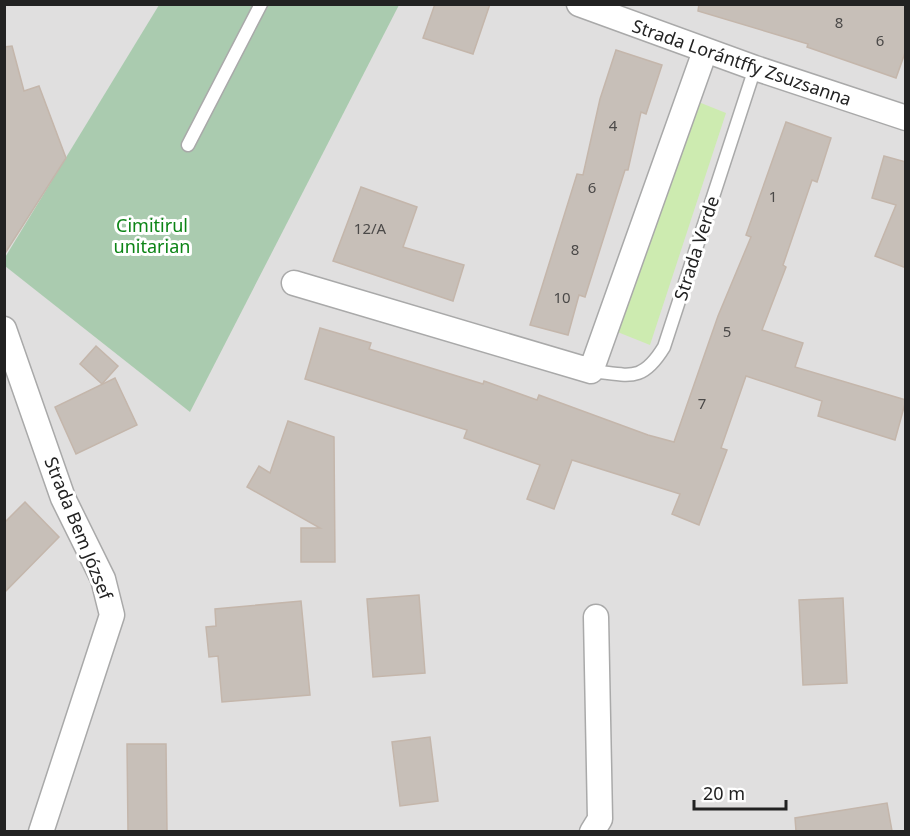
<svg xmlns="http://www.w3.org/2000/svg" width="910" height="836" font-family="'Noto Sans',sans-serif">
	<rect width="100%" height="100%" fill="#f2efe9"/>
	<!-- residential -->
	<rect fill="#e0dfdf" x="5" y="5" width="900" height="826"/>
	<!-- grass -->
	<path fill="#cdebb0" d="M696,101L726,113L650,345L615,331Z"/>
	<!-- cemetery -->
	<path fill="#aacbaf" d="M159,5H399L190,412L5,266L4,259Z"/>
	<!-- building -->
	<g fill="#c7bfb8" stroke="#c4b6ab" stroke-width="1.5">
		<path d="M435,4H490L473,54L423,38Z"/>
		<path d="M699,4H906V50L896,78L807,47L808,44L698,11Z"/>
		<path d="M12,46L24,91L39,86L66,158L4,255V47Z"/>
		<path d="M616,50L662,65L646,114L641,112L628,170H625L585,297L579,295L568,335L530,325L577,174L583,175L600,99Z"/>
		<path d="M786,122L831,138L817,182L812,180L783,265L786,267L762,330L803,343L795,367L906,400L895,440L818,416L822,401L746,376L721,448L727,450L699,525L672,514L680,494L572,460L554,509L527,499L540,465L464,438L467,430L305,379L320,328L371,343L369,349L483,384L484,381L537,400L539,395L648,435L674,442L718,316L751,237L746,235Z"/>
		<path d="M884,156L906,162V268L875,256L896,205L872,198Z"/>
		<path d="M361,187L417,207L403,247L464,265L453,301L333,261Z"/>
		<path d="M96,346L118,366L102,384L80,364Z"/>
		<path d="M115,378L137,425L76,454L55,407Z"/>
		<path d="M288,421L334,437L335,562H301V528H320L247,487L259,466L270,473Z"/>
		<path d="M25,502L59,537L4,593V523Z"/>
		<path d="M419,595L425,673L373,677L367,599Z"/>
		<path d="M843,598L847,683L803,685L799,600Z"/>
		<path d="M301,601L310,695L222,702L218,656L209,657L206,627L216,626L215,609Z"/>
		<path d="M430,737L438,801L400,806L392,742Z"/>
		<path d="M127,744H166L167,831H128Z"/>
		<path d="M887,803L892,831H796L795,818Z"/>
	</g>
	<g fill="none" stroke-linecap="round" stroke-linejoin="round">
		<!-- service casing -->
		<g stroke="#a9a9a9" stroke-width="15">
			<g id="service">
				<path d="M188,145L261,4"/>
				<path d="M591,371C630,375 642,383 664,347L755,68"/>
			</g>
		</g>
		<!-- minor casing -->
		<g stroke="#a9a9a9" stroke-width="27">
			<g id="minor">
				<path d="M579,4L755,68L906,118"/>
				<path d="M294,283L591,371L705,51"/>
				<path d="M4,329L63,498L103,579L112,615L41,832"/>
				<path d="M592,832L600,819L596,617"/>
			</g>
		</g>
		<!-- service -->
		<use href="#service" stroke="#fff" stroke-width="12"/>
		<!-- minor -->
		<use href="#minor" stroke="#fff" stroke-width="24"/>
	</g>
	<g text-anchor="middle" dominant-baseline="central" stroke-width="6" stroke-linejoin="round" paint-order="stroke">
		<!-- number labels -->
		<g font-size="15" fill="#4b4948">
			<text x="839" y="22">8</text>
			<text x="880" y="40">6</text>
			<text x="613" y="125">4</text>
			<text x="592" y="187">6</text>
			<text x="773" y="196">1</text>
			<text x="370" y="228">12/A</text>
			<text x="575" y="249">8</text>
			<text x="562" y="297">10</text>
			<text x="727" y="331">5</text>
			<text x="702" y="403">7</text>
		</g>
		<!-- street labels -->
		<g font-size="18" fill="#222" stroke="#fff">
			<text transform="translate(742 62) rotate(19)">Strada Lorántffy Zsuzsanna</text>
			<text transform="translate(696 248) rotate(-72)">Strada Verde</text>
			<text transform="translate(79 528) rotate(68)">Strada Bem József</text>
		</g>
		<!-- park labels -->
		<g font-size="18" fill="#0c8416" stroke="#fff">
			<text x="152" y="225">Cimitirul<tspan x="152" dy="21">unitarian</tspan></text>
		</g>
	</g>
	<!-- border -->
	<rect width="910" height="836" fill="none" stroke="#222222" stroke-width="12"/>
	<!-- scale -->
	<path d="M694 800v9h92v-9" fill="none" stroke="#222222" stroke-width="3"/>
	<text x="703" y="800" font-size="18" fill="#222222" stroke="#ffffff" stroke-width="4.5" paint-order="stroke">20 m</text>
</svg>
